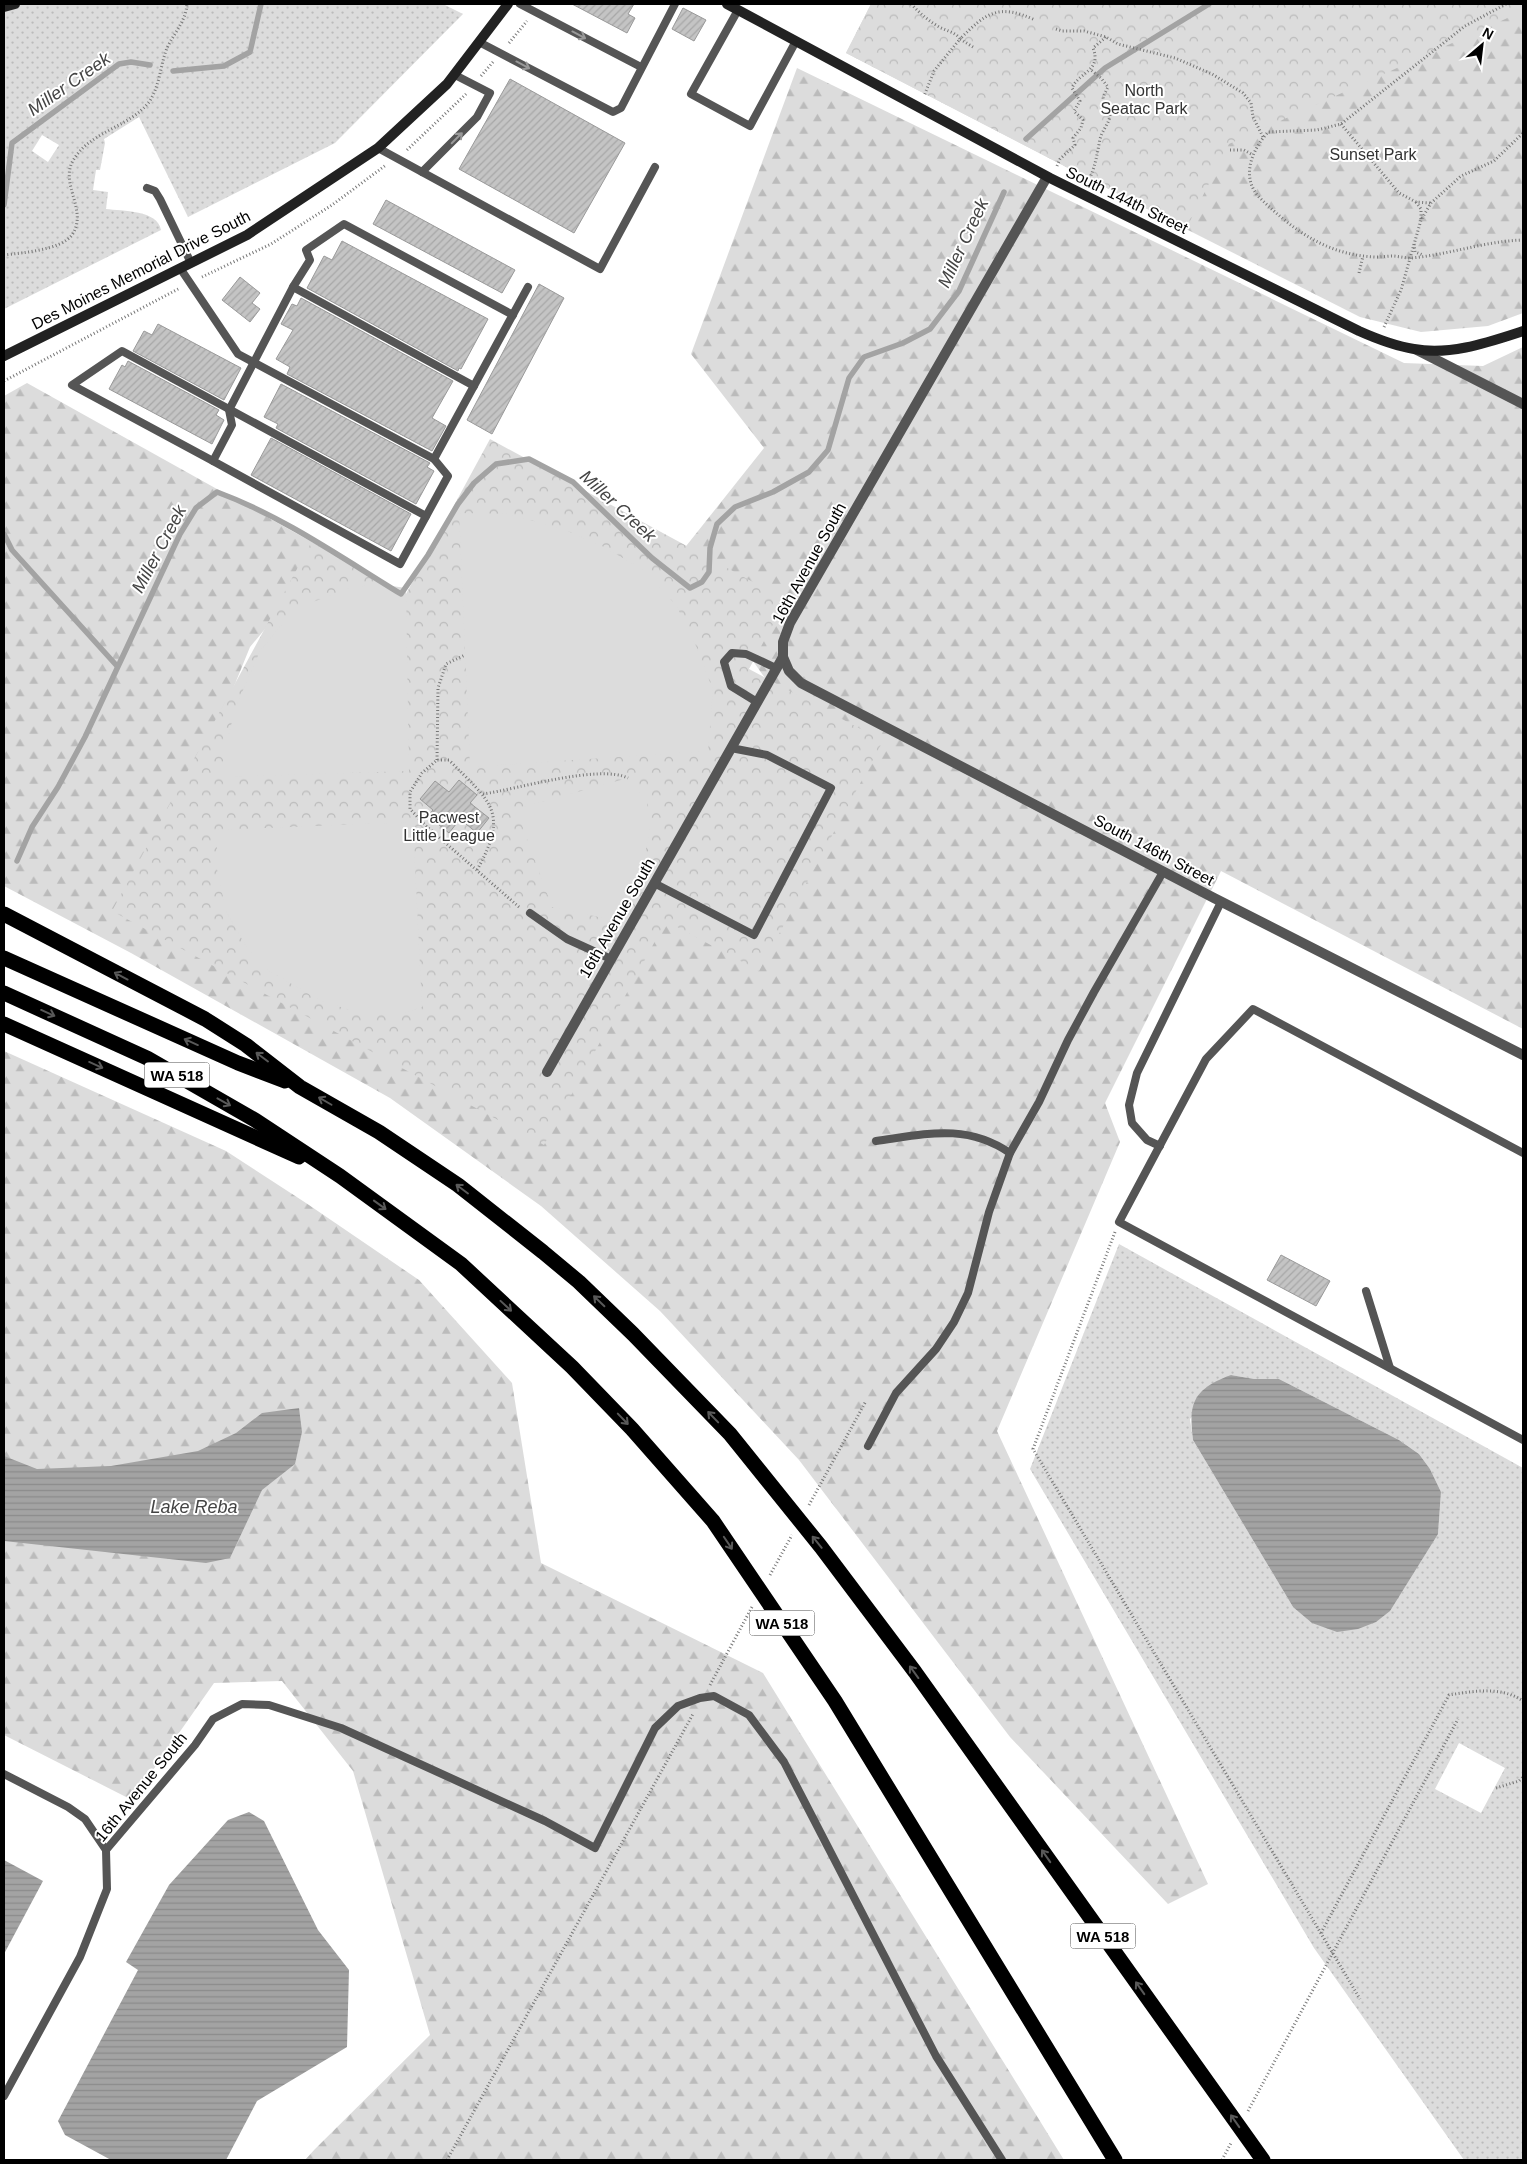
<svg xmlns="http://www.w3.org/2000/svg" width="1527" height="2164" font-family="Arial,sans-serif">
	<defs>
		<pattern id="grass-dots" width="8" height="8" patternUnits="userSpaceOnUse" patternTransform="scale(1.25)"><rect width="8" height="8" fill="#dcdcdc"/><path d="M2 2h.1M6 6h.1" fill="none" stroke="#bbb" stroke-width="1.8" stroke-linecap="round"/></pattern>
		<pattern id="forest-firs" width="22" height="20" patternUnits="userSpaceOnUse" patternTransform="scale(1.25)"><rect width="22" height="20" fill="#dcdcdc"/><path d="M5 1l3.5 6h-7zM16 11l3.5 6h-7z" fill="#bbb"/></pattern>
		<pattern id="park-crowns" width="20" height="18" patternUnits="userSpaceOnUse" patternTransform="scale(1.25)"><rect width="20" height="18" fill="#dcdcdc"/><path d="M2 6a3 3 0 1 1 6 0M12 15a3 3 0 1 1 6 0" fill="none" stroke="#bbb"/></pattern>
		<pattern id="water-rules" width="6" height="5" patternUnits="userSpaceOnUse" patternTransform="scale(1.25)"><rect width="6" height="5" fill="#a3a3a3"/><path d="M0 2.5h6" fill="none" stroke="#8b8b8b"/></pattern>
		<pattern id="building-hatch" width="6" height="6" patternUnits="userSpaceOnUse" patternTransform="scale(1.25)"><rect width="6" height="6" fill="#c4c4c4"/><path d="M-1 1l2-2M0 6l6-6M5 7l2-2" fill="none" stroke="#a7a7a7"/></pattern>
	</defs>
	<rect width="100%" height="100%" fill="#fff"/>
	<!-- grass -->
	<g fill="url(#grass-dots)" fill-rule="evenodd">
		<path d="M4,4H443L463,14L335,143L188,217L139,117L104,139L105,143L100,170H96L93,190L108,192L106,209C122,211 158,210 161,230L4,309ZM42,135L59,145L48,162L32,151Z"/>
		<path d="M1119,1244L1523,1468V2160H1464L1314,1948L1030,1469ZM1231,1375L1254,1379H1279L1399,1440L1419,1454L1430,1469L1441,1492L1438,1534L1293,1607L1193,1440L1190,1419ZM1459,1743L1505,1768L1481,1813L1435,1789Z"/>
	</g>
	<!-- forest -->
	<g fill="url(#forest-firs)">
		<path d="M871,4H1523V313L1488,326L1421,332L1360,317L1186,229L846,53Z"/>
		<path d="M797,68L1404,363L1483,366L1523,347V1029L1221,871L1105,1103L1120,1142L997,1431L1208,1884L1168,1904L1010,1737L799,1460L660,1311L541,1206L390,1098L131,953L4,886V396L27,383L380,580L328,583L285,605L250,647L191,792L774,691L679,555L764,448L691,354Z"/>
		<path d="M4,1051L226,1151L306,1203L419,1280L512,1383L541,1563L763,1673L1064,2160H305L315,2149L430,2035L353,1771L282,1681L214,1683L132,1800L4,1735Z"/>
	</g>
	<!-- park -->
	<g fill="url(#park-crowns)">
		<path d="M871,4H1523V11L1229,144L1186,229L846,53Z"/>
		<path d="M490,439L786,600L749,669L883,741L759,971L666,921L544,1145L112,911L311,543L406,594Z"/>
	</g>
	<!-- pitch -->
	<g fill="#dcdcdc">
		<path d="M459,513L508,514L563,529L602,546L642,569L676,605L697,648L713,690L708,751L470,767Z"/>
		<path d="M378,584L406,588L409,771L221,777L224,753L236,706L260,651L283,623L313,602L349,588Z"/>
		<path d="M628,778L647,802L650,828L642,870L608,919L552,907L516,809Z"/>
		<path d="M413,822L422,1007L397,1016L359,1013L319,1000L268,970L247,948L226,911L217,869V830Z"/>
	</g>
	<!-- water -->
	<g fill="url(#water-rules)">
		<path d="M1231,1375L1254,1379H1279L1399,1440L1419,1454L1430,1469L1441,1492L1438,1534L1390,1611L1376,1622L1358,1629L1337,1632L1312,1623L1293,1607L1193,1440C1188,1402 1194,1389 1231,1375Z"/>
		<path d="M299,1408L302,1432L295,1464L262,1490L230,1558L206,1563L4,1541V1456L37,1469L111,1466L198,1451L236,1433L262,1413Z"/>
		<path d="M249,1812L264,1821L318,1930L349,1970L347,2047L257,2101L226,2160H111L65,2135L58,2121L138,1970L126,1962L169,1885L228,1820Z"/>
		<path d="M4,1860L43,1881L4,1954Z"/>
	</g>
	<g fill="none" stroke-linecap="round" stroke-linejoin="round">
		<!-- stream -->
		<g stroke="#a3a3a3" stroke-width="5.5">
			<path d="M173,71L224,66L250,52L261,4"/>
			<path d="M1026,139L1105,68L1209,4"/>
			<path d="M4,205L12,143L119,64L131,62L150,65"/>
			<path d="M4,534L12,550L117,666"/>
			<path d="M17,861L32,827L58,787L85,737L180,534L196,508L217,492C282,516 342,558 401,594L428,555L458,504L474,483L496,464L529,459L573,482L652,558L690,588L702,582L709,572L710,548L717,524L735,507L773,492L809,472L828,450L849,378L864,357L903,343L930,329L959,291L1004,192"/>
		</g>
	</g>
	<!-- building -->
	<g fill="url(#building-hatch)" stroke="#999">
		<path d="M572,4H634L628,14L635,18L627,33Z"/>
		<path d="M683,8L706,20L694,41L672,29Z"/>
		<path d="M510,79L625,143L574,233L459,169Z"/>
		<path d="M386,200L515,270L502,293L373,224Z"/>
		<path d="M342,241L488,319L461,369L459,368L458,371L307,288L324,256L332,260Z"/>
		<path d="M240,277L260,293L252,303L260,309L250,322L222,300Z"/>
		<path d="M539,284L564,298L492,434L467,420Z"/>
		<path d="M301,298L453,381L432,418L446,426L432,451L287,374L290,367L276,359L293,330L281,324L292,304L297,306Z"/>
		<path d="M158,324L241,368L224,400L133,351L144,331L152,335Z"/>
		<path d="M128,361L219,410L216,415L224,420L212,444L109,389L122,365L125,367Z"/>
		<path d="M281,384L430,463L427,467L434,471L416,504L276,428L278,424L264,417Z"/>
		<path d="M271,438L411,514L391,551L251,475Z"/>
		<path d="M459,780L477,795L470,803L489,818L477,833L460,819L449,833L428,816L433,810L420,799L435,781L449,792Z"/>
		<path d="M1281,1255L1330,1281L1316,1306L1267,1280Z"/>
	</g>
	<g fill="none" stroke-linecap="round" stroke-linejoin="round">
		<!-- path -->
		<g stroke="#777" stroke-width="3" stroke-dasharray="1 2.5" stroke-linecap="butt">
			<path d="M911,4C919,12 926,19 936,25C944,31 955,31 960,39L934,71L924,96"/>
			<path d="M1506,4L1465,26L1341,124L1317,130L1268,132C1251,151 1240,179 1261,199C1294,231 1329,256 1377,257C1382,257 1387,256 1392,256C1398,256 1404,258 1411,258C1448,255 1485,241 1523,240"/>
			<path d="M1056,29L1062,31H1084L1106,37L1118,44L1175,58L1212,74L1243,93L1251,103L1253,117L1263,137"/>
			<path d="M509,43L527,21"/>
			<path d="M973,47L960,39C986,13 998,3 1035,20"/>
			<path d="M481,76L493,62"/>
			<path d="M1341,124L1399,193L1416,202L1431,203"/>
			<path d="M407,150L466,94"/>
			<path d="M1230,150H1244L1253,155"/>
			<path d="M1057,166L1060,159L1075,145L1073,138L1081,128L1083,120L1074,111L1080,101L1072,88C1079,72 1102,71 1093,48L1106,37"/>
			<path d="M1088,182C1095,168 1097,155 1100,139C1104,125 1113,122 1109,106L1104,104L1103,97L1108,87L1101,78L1091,70"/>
			<path d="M1416,202L1421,209V219"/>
			<path d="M1414,244L1415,252L1423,255"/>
			<path d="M4,255C21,253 61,250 72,235C89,210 58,183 74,159C91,131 130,127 149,102C160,86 160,66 167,48C174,33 186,21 187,4"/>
			<path d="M1359,273L1363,256"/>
			<path d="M202,277L271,244L332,205L386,165"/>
			<path d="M1384,327L1401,290L1421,220L1431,203L1461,176L1494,161L1523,133"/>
			<path d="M4,381L180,288"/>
			<path d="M437,760L438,688L446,664L465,655"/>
			<path d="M483,794C518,789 599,764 628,778"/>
			<path d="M477,870C510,811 490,802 449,760H437L422,773L410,792V809L426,826L519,907"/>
			<path d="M1115,1232L1033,1449L1360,1999"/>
			<path d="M809,1505L866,1401"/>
			<path d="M770,1575L792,1535"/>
			<path d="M710,1685L752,1607"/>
			<path d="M1496,1788L1519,1781L1523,1777"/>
			<path d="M1321,1933L1449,1695C1474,1691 1501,1686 1523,1701"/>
			<path d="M1248,2111L1458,1719"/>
			<path d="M447,2160L693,1714"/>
			<path d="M1222,2160L1231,2143"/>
		</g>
		<!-- lane -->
		<g stroke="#555" stroke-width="8">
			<path d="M520,4L641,67"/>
			<path d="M738,10L691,94L750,126L796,41"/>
			<path d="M479,42L613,112L621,108L675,4"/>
			<path d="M378,148L600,269L655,167"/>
			<path d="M422,172L477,117L490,93L455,75"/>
			<path d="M147,188L155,191L160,199L191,263"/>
			<path d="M180,268L238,354L434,459L528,287"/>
			<path d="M293,287L229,410L232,425L213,461L400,564L448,476L434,459"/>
			<path d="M474,386L293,287L310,260L306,250L344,224L513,315"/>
			<path d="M213,461L72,385L122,351L426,516"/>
			<path d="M757,702L731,686L724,662L732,653L746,654L776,668"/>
			<path d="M654,883L754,935L831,788L767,755L731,748"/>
			<path d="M530,913L567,939L611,959"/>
			<path d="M876,1141C926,1134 966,1123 1010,1153"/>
			<path d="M1160,1146L1147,1140L1132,1123L1129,1105L1137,1073L1221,902"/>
			<path d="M1523,1153L1253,1009L1206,1059L1119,1222L1523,1440"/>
			<path d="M1366,1291L1390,1368"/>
			<path d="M868,1446L896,1393L936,1349L954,1322L968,1293L989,1212L1010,1153L1039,1102L1068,1040L1094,992L1163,872"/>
			<path d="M4,1774L68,1807L85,1819L106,1850"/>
			<path d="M4,2096L80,1957L107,1889L106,1850L195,1745L213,1719L242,1704L269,1705L341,1728L545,1821L595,1848L655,1728L678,1706L700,1698L714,1696L749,1715L784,1762L936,2056L1002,2160"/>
		</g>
		<!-- street -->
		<g stroke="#555" stroke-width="10">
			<path d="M1417,350L1523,404"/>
			<path d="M783,657L789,671L801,683L1214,898L1523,1055"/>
			<path d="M547,1072L783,657V642L790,623L1047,177"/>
		</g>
		<!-- secondary -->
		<g stroke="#222" stroke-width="10">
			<path d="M727,4L1050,178L1359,331C1377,339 1395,346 1414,349C1450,356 1489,342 1523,331"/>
			<path d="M4,7L15,4"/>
			<path d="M4,356L247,235L378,148L447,84L508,4"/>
		</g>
		<!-- highway -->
		<g stroke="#000" stroke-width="15">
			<path d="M4,914L205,1019L246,1045L300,1087L379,1132L458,1185L543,1252L579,1282L633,1334L730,1434L821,1547L915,1672L1263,2160"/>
			<path d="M4,958L238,1063L285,1081"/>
			<path d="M4,993L147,1058L255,1120L340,1176L461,1264L572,1367L632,1429L713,1521L835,1701L1115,2160"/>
			<path d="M4,1024L299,1157"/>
		</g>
	</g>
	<!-- one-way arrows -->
	<defs><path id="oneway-shaft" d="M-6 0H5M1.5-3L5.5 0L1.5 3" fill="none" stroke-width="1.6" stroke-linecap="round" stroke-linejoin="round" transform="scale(1.25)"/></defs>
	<g stroke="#999">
		<use href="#oneway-shaft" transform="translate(579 35) rotate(28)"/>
		<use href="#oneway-shaft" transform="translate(523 65) rotate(28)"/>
		<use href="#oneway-shaft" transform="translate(457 138) rotate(-45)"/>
	</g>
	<g stroke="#595959">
		<use href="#oneway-shaft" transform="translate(121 976) rotate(-152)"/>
		<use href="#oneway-shaft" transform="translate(48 1013) rotate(24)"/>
		<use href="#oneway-shaft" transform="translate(191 1042) rotate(-156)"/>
		<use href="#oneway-shaft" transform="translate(262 1057) rotate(-143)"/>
		<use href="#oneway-shaft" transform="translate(96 1065) rotate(24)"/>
		<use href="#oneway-shaft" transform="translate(325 1101) rotate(-150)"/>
		<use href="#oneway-shaft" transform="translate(224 1102) rotate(29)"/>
		<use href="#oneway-shaft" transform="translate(462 1189) rotate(-143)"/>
		<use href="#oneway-shaft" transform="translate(380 1205) rotate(36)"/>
		<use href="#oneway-shaft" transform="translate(599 1301) rotate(-136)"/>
		<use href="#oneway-shaft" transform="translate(506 1306) rotate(43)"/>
		<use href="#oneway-shaft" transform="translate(713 1417) rotate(-134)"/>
		<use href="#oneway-shaft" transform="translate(623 1419) rotate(46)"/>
		<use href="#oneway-shaft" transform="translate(817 1542) rotate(-129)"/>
		<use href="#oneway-shaft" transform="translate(728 1543) rotate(56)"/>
		<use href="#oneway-shaft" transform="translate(914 1672) rotate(-126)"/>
		<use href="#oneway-shaft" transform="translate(1046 1856) rotate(-125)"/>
		<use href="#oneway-shaft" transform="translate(1140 1988) rotate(-125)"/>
		<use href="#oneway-shaft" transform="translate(1235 2121) rotate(-125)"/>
	</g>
	<g text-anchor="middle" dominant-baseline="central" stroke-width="4" stroke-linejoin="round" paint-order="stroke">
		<!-- shield labels -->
		<g fill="#fff" stroke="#4c4c4c" stroke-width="1">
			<rect x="144.5" y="1062.5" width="65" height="25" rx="4"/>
			<rect x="749.5" y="1610.5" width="65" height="25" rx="4"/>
			<rect x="1070.5" y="1923.5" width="65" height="25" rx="4"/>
		</g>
		<g font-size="15" font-weight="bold" fill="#000">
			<text x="177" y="1075">WA 518</text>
			<text x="782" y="1623">WA 518</text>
			<text x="1103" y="1936">WA 518</text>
		</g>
		<!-- park labels -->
		<g font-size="16" fill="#333" stroke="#fff">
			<text x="1144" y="90">North<tspan x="1144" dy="18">Seatac Park</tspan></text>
			<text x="1373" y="154">Sunset Park</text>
			<text x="449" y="817">Pacwest<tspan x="449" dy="18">Little League</tspan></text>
		</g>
		<!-- street labels -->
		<g font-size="16" fill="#000" stroke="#fff">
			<text transform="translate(1127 200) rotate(26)">South 144th Street</text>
			<text transform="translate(141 270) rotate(-27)">Des Moines Memorial Drive South</text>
			<text transform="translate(809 563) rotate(-61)">16th Avenue South</text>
			<text transform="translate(1154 850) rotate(28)">South 146th Street</text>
			<text transform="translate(617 918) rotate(-60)">16th Avenue South</text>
			<text transform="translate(141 1787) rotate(-51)">16th Avenue South</text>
		</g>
		<!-- water labels -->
		<g font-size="18" font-style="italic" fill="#444" stroke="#fff">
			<text transform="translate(69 84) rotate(-35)">Miller Creek</text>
			<text transform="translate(963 243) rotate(-65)">Miller Creek</text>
			<text transform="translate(618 506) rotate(43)">Miller Creek</text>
			<text transform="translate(159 549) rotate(-62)">Miller Creek</text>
			<text x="194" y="1507">Lake Reba</text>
		</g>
	</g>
	<!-- border -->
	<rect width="1527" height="2164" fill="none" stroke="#000000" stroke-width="10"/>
	<!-- north arrow -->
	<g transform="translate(1482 45) rotate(28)" stroke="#ffffff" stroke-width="4" paint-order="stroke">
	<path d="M0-4L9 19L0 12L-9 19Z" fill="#000000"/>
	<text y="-8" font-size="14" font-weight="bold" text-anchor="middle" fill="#000000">N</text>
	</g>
</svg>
